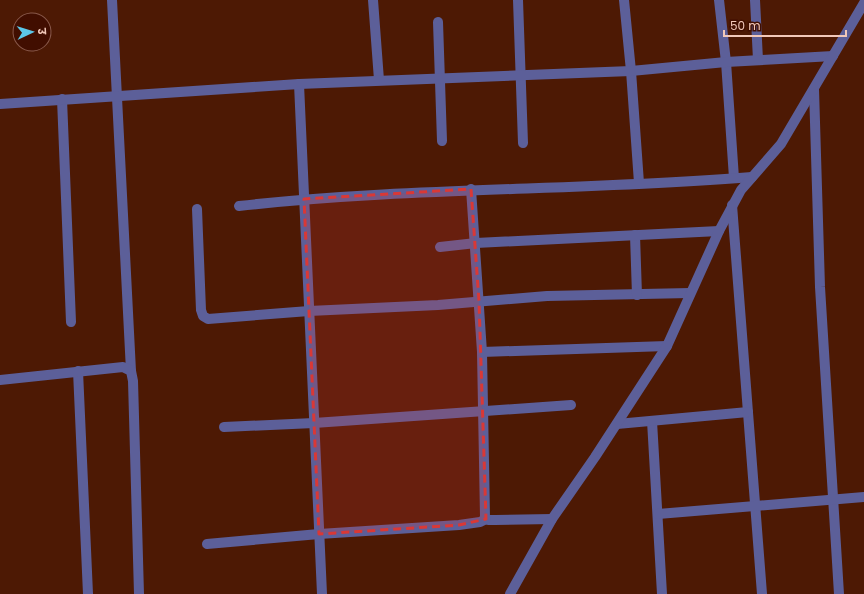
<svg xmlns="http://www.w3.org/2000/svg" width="864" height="594" font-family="Poppins,'Noto Sans Devanagari',sans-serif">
	<rect width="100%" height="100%" fill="#4d1904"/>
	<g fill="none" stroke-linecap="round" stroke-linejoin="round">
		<!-- minor -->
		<g stroke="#5c5f99" stroke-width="10">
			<path d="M112,0L131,371"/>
			<path d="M373,0L379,80"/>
			<path d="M518,0L523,143"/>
			<path d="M624,0L631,71L639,183"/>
			<path d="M719,0L726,62L734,178"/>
			<path d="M755,0L758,60"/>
			<path d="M438,22L442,141"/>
			<path d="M299,84L322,594"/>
			<path d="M814,89L820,287L839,594"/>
			<path d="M62,99L71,322"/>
			<path d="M0,104L299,84L631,71L726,62L833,56"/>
			<path d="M471,189L482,352L485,517L488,520H495L552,519"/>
			<path d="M732,205L762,594"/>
			<path d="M239,206C409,187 581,191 752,177"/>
			<path d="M197,209L201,310L203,316L208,319L309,311L438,305L547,296L690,293"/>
			<path d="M635,235L637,295"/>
			<path d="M440,247L476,243L719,231"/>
			<path d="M482,352L667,346"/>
			<path d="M78,371L88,594"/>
			<path d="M0,380L123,367L131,371L133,381L139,594"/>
			<path d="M652,421L662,594"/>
			<path d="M617,424L748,412"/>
			<path d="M224,427L314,423L571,405"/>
			<path d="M658,514L864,497"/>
			<path d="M207,544L319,534L459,525L480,522L486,519"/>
			<path d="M510,594L552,519L595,457L667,346L719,231L741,190L781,144L864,3"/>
		</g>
	</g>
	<!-- marked area -->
	<path fill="#d93836" fill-opacity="0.2" stroke="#d93836" stroke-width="3" stroke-dasharray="8 5" stroke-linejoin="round" d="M471,189L479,301L486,519L459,525L319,534L304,199Z"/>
	<!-- north arrow -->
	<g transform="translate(32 32) rotate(86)"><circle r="19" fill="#410e00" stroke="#88584a"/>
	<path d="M0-3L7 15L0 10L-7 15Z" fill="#5cc7e8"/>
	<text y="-6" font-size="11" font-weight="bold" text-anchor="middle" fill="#f2c8b9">उ</text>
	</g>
	<!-- scale -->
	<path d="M724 30v6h122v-6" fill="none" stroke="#f2c8b9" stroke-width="2"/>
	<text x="730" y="30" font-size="12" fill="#f2c8b9" stroke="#410e00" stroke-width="3" paint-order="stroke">50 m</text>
</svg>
